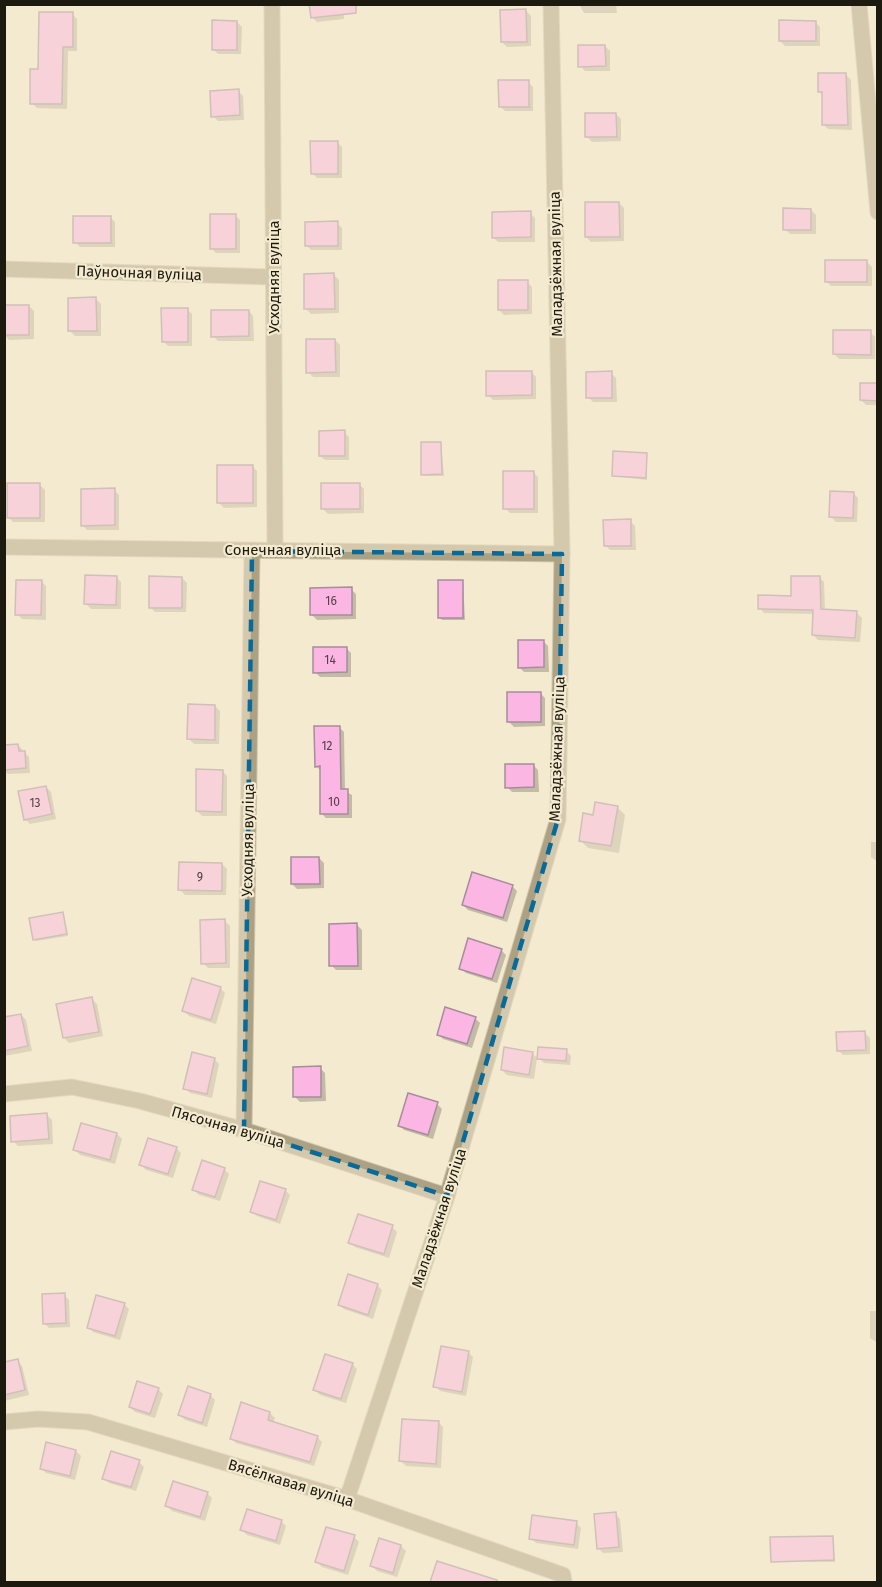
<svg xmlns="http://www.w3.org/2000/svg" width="882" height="1587" font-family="'Fira Sans',sans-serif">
	<rect width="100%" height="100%" fill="#f4eacf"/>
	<!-- shadow -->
	<g fill="#0003">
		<path d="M343,4L344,19L317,22L312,17Z"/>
		<path d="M579,4H616L617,13H584Z"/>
		<path d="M526,11L531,16V46L507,47L502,42Z"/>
		<path d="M72,14L77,19V51H68L67,109L37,108L32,103Z"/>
		<path d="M237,22L242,27L241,54H218L213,49Z"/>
		<path d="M815,22L820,27V46H785L780,41Z"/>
		<path d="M605,46L610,51V71H585L580,66Z"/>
		<path d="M876,57H878V77L877,76Z"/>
		<path d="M846,75L851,80L852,130L828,129L823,124V95L819,91Z"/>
		<path d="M528,82L533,87V111H505L500,106Z"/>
		<path d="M238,91L243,96L244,120L218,121L213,116Z"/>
		<path d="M616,114L621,119V141L592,142L587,137Z"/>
		<path d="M337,142L342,147V178H317L312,173Z"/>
		<path d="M619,203L624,208V241L591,242L586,237Z"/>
		<path d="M811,210L816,215V234H790L785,229Z"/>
		<path d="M530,213L535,218V242H498L493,237Z"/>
		<path d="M235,215L240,220V253H216L211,248Z"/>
		<path d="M110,217L115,222V247H80L75,242Z"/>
		<path d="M337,223L342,228V250H311L306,245Z"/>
		<path d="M867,262L872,267V286H831L826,281Z"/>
		<path d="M334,275L339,280V313L311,314L306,309Z"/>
		<path d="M527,282L532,287V314L504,315L499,310Z"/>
		<path d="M96,299L101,304V336H75L70,331Z"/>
		<path d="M4,306H29L34,311V339L9,340L4,335Z"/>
		<path d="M187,309L192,314V346H168L163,341Z"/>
		<path d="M249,311L253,316L254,341H218L213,336Z"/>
		<path d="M870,332L875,337V359H839L834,354Z"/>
		<path d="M335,340L340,345V377H313L308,372Z"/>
		<path d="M531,372L536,377V399L493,400L488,395Z"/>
		<path d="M611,373L616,378L617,402H593L588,397Z"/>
		<path d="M878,384V405H866L861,400Z"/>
		<path d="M344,432L349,437V460H325L320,456Z"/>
		<path d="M441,443L444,476H425L423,474Z"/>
		<path d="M646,454L647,480L613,476Z"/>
		<path d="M252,466L257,471V507L224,508L219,503Z"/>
		<path d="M533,472L538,477V513H510L505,508Z"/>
		<path d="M359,484L364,489V513L328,514L323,509Z"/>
		<path d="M40,485L45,490V522H13L8,517Z"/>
		<path d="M114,490L119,495V530H87L82,525Z"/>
		<path d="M853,493L858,498L857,522H836L831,517Z"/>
		<path d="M630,521L635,526L636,550H610L605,545Z"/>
		<path d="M116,577L121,582V609H91L86,604Z"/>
		<path d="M819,577L824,582L825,611L857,613L862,618L860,642L818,640L813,635L815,614L764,613L760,608L793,597Z"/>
		<path d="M182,578L187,583L186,612H155L150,607Z"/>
		<path d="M41,581L46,586V620L22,619L17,614Z"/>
		<path d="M463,581L465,620H442L440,618Z"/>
		<path d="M351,589L356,594V619L317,620L312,615Z"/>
		<path d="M543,641L548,646L549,672H524L519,667Z"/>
		<path d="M346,648L351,653V677H320L315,672Z"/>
		<path d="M540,693L545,698V726L514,727L509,722Z"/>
		<path d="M215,706L220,711L219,744H194L189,739Z"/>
		<path d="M339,727L344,732L345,791L352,795V818H326L321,813V771L316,766Z"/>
		<path d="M18,745L29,757L30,773L8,774L4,771V746Z"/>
		<path d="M533,765L538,770L539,792H512L507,787Z"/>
		<path d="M222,771L227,776V816H202L197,811Z"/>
		<path d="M46,787L51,792L56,819L30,824L25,819Z"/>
		<path d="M617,807L625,815L619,853L588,848L580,840L594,817Z"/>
		<path d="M871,842H878V862L871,857Z"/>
		<path d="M319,858L324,863V888L297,889L292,884Z"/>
		<path d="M222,864L227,869L226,895H185L180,890Z"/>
		<path d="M512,886L517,891L507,922L468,910L463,905Z"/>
		<path d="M62,914L68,936L36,941L34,939Z"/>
		<path d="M225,921L230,926V968H208L203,963Z"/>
		<path d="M357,925L362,930V970H336L331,965Z"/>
		<path d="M501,950L506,955L497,983L466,973L461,968Z"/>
		<path d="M220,988L225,993L216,1024L189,1016L184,1011Z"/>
		<path d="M92,999L97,1004L103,1036L69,1043L64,1038L58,1005Z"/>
		<path d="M21,1015L26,1020L32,1051L4,1056V1019Z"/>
		<path d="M475,1018L480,1023L472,1048L443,1039L438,1034Z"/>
		<path d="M865,1033L870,1038V1054L843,1055L838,1050Z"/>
		<path d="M566,1051L571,1056L570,1065L544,1063L539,1058Z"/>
		<path d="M532,1053L537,1058L534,1079L507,1075L502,1070Z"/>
		<path d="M214,1059L219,1064L212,1098L190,1093L185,1088Z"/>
		<path d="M320,1068L325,1073L326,1101L300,1102L295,1097Z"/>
		<path d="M437,1104L442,1109L433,1139L404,1130L399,1125Z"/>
		<path d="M47,1115L52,1120L53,1144L18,1146L13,1141Z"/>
		<path d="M82,1125L117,1134L122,1139L115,1164L80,1155L75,1150Z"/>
		<path d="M176,1148L181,1153L173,1178L146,1170L141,1165Z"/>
		<path d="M224,1169L229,1174L220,1201L199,1195L194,1190Z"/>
		<path d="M285,1190L290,1195L280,1224L257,1216L252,1211Z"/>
		<path d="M392,1227L397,1232L389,1258L355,1247L350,1243Z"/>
		<path d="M377,1285L382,1290L373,1319L344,1309L339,1305Z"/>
		<path d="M64,1295L69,1300L70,1327L49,1328L44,1323Z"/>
		<path d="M124,1304L129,1309L120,1340L93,1332L89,1327Z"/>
		<path d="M870,1311H878V1343L870,1338Z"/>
		<path d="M468,1352L473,1357L466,1396L440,1391L435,1386Z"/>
		<path d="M17,1361L22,1366L29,1395L4,1401V1364Z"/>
		<path d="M352,1364L357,1369L346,1403L320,1395L315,1390Z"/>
		<path d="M158,1389L163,1394L155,1418L135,1412L130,1407Z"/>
		<path d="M210,1395L215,1400L207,1427L185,1420L180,1415Z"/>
		<path d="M270,1413L275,1418L273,1423L317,1437L322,1442L314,1466L236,1443L231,1438Z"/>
		<path d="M438,1422L443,1427L441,1468L406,1466L401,1461Z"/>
		<path d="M76,1451L81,1456L75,1480L46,1473L41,1468Z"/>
		<path d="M139,1462L144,1467L136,1491L109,1483L104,1478Z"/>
		<path d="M207,1493L212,1498L205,1521L172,1511L167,1506Z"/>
		<path d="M615,1514L620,1519L623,1552L603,1553L598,1548Z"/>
		<path d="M281,1521L286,1526L280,1545L247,1535L242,1530Z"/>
		<path d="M576,1523L581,1528L578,1549L536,1543L531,1538Z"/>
		<path d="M354,1537L359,1542L348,1575L322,1567L317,1562Z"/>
		<path d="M833,1537L835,1562L773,1561Z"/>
		<path d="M380,1540L401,1546L406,1551L397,1577L377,1571L372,1566Z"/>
		<path d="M438,1563L480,1579L479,1582H432Z"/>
	</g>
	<!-- building -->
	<g fill="#fbb6e4" stroke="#a68d9d" stroke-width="1.5">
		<path d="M309,4H356V13L311,18Z"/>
		<path d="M526,9L527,42H501L500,10Z"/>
		<path d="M39,12H73V47H63L62,104H30V69H38Z"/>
		<path d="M212,20L237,21V50H212Z"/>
		<path d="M779,20L816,21V41H779Z"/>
		<path d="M578,45H605L606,66L578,67Z"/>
		<path d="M818,73H846L848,125H822V92H818Z"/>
		<path d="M498,80H529V107H499Z"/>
		<path d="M239,89L240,115L211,117L210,91Z"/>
		<path d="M585,113H616L617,137H585Z"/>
		<path d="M310,141H338V174H311Z"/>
		<path d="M585,202H619L620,237H585Z"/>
		<path d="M783,208L811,209V230H783Z"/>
		<path d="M531,211V237L492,238V212Z"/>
		<rect x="210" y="214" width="26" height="35"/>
		<rect x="73" y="216" width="38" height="27"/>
		<path d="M338,221V246H305V222Z"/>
		<rect x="825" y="260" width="42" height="22"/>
		<path d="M334,273L335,309H304V274Z"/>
		<rect x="498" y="280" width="30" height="30"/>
		<path d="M96,297L97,331H68V298Z"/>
		<rect x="4" y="305" width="25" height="30"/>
		<path d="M161,308H188V342H162Z"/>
		<path d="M211,310H249V336L211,337Z"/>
		<path d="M833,330H871V355L833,354Z"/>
		<path d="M306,339H335L336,372L306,373Z"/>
		<path d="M486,371H532V395L486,396Z"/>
		<path d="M612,371V398H586V372Z"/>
		<path d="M860,383H878V401L860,400Z"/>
		<path d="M345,430V456H319V431Z"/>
		<path d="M421,442H441L442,474L421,475Z"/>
		<path d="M613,451L647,453L646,478L612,476Z"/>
		<rect x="217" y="465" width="36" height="38"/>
		<rect x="503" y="471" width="31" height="38"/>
		<rect x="7" y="483" width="33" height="35"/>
		<rect x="321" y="483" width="39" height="26"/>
		<path d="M115,488V525L81,526V489Z"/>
		<path d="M830,491L854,492L853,518L829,517Z"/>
		<path d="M631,519V546H604L603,520Z"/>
		<path d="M85,575L117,576L116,605L84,604Z"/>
		<path d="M149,576L182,577V608H149Z"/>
		<path d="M791,576H820L821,609L857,611L855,638L812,635L813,610L758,609V595L791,596Z"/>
		<path d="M16,580H42L41,615H15Z"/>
		<rect x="438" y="580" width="25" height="38"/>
		<path d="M352,587V615H310V588Z"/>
		<path d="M518,640H544V667L518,668Z"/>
		<path d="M313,647H347V672L313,673Z"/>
		<rect x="507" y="692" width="34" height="30"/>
		<path d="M188,704L215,705V740L187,739Z"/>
		<path d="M314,726H340L341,789H348V814H320V766L315,767Z"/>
		<path d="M18,744L19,751H25L26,768L4,770V745Z"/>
		<path d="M505,764H534V787L505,788Z"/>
		<path d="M196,769L223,770L222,812L196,811Z"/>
		<path d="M46,786L52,814L24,820L18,791Z"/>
		<path d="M595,802L618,806L611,846L579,841L583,813L593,815Z"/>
		<path d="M291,857H319L320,884H291Z"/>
		<path d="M179,862L222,863V891L178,890Z"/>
		<path d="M472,872L513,885L503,918L462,905Z"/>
		<path d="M63,912L67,934L33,940L29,918Z"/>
		<path d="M225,919L226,963L201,964L200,920Z"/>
		<path d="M357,923L358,966H329V924Z"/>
		<path d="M468,938L502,949L492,979L459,969Z"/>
		<path d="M192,978L221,987L211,1020L182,1011Z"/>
		<path d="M92,997L99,1032L63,1038L56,1004Z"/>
		<path d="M445,1007L476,1017L467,1044L437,1035Z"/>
		<path d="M21,1014L28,1046L4,1051V1017Z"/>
		<path d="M865,1031L866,1050L837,1051L836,1032Z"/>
		<path d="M504,1047L533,1052L529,1075L501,1070Z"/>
		<path d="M538,1047L567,1049L566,1061L537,1059Z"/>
		<path d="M192,1052L215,1058L207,1094L183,1089Z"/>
		<path d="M321,1066V1097H293V1067Z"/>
		<path d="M408,1093L438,1102L428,1135L398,1126Z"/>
		<path d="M47,1113L49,1139L11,1142L10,1116Z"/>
		<path d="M81,1123L117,1133L110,1160L73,1150Z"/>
		<path d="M148,1138L177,1147L168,1174L139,1165Z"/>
		<path d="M202,1160L225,1168L215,1197L192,1190Z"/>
		<path d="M260,1181L286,1189L276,1220L250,1212Z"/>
		<path d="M358,1214L393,1225L384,1254L348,1243Z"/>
		<path d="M348,1274L378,1284L368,1315L338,1305Z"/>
		<path d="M65,1293L66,1323L43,1324L42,1294Z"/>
		<path d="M96,1295L125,1303L115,1336L87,1328Z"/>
		<path d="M441,1346L469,1351L462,1392L433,1387Z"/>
		<path d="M325,1354L353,1363L341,1399L313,1390Z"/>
		<path d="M18,1359L25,1390L4,1395V1362Z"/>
		<path d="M137,1381L159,1388L150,1414L129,1407Z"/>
		<path d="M188,1386L211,1394L202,1423L178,1415Z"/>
		<path d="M241,1402L270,1412L268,1420L318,1436L310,1462L230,1439Z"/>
		<path d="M402,1419L439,1421L436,1464L399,1461Z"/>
		<path d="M46,1442L76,1450L70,1476L40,1469Z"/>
		<path d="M111,1451L140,1460L131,1487L102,1479Z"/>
		<path d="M173,1481L208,1492L200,1517L165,1506Z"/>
		<path d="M247,1509L282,1520L276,1541L240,1530Z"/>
		<path d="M616,1512L619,1547L597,1549L594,1514Z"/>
		<path d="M532,1515L577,1521L574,1545L529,1539Z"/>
		<path d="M326,1527L355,1535L344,1571L315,1562Z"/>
		<path d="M833,1536L834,1560L771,1562L770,1537Z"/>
		<path d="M379,1538L401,1545L393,1573L370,1566Z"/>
		<path d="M437,1561L497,1580V1582H430Z"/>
	</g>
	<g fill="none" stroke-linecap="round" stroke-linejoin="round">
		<!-- minor casing -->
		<g stroke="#cdc4ac" stroke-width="17">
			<g id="minor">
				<path d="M272,4L275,549"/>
				<path d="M859,4L878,212"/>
				<path d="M4,269L273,277"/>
				<path d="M4,547L562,554"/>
				<path d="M4,1094L72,1087L140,1101L244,1130L447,1196"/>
				<path d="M244,1130L252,551"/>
				<path d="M4,1422L38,1419L88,1422L347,1499L563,1575L564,1582"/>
				<path d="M347,1499L447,1196L558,819L562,554L551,4"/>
			</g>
		</g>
		<!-- minor -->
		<use href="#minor" stroke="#ada183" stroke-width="15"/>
	</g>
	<!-- marked area -->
	<path d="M0 0H882V1587H0ZM252,551L562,554L558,819L447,1196L244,1130Z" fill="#f4eacf" fill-opacity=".55" fill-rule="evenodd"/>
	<path fill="none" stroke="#076a99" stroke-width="4.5" stroke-dasharray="12 8" stroke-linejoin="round" d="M252,551L562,554L558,819L447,1196L244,1130Z"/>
	<g text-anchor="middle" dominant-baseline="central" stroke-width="4.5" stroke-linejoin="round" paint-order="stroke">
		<!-- number labels -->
		<g font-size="12" fill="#544044">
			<text x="331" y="601">16</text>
			<text x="330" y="660">14</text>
			<text x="327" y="746">12</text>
			<text x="334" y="802">10</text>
			<text x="35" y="803">13</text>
			<text x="200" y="877">9</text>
		</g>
		<!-- street labels -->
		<g font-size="15" fill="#1c190f" stroke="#f4eacf">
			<text transform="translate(556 264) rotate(-91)">Маладзёжная вуліца</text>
			<text transform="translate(139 273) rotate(2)">Паўночная вуліца</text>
			<text transform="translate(274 277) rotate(-90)">Усходняя вуліца</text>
			<text x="283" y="550">Сонечная вуліца</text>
			<text transform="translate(557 749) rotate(-88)">Маладзёжная вуліца</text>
			<text transform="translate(248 840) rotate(-89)">Усходняя вуліца</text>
			<text transform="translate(228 1127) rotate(16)">Пясочная вуліца</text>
			<text transform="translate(439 1218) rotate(-72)">Маладзёжная вуліца</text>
			<text transform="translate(291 1483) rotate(17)">Вясёлкавая вуліца</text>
		</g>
	</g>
	<!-- border -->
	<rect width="882" height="1587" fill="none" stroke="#1c190f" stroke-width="12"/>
</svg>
